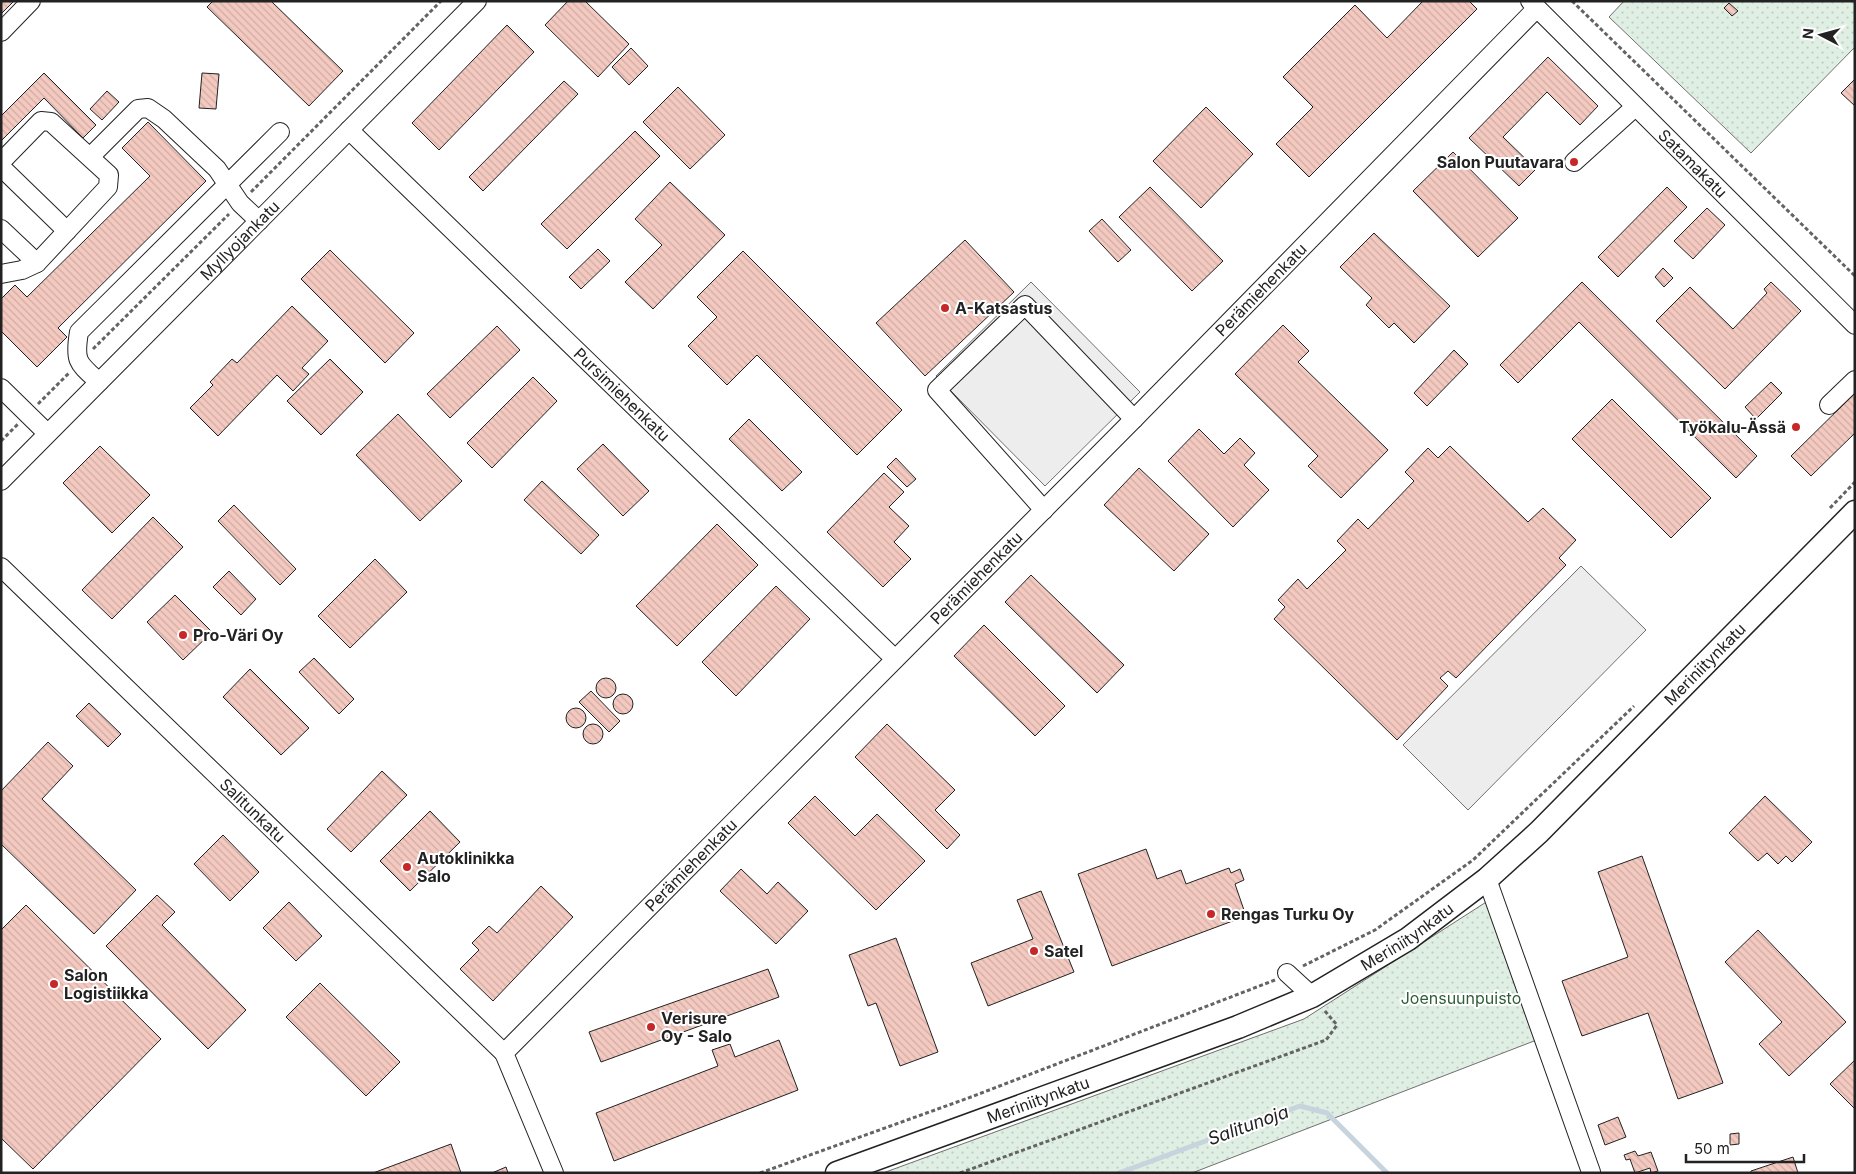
<svg xmlns="http://www.w3.org/2000/svg" width="1856" height="1174" font-family="Inter,sans-serif">
	<defs>
		<pattern id="park-dots" width="8" height="8" patternUnits="userSpaceOnUse" patternTransform="scale(1.25)"><rect width="8" height="8" fill="#e0efe3"/><path d="M2 2h.1M6 6h.1" fill="none" stroke="#c0cdc2" stroke-width="1.8" stroke-linecap="round"/></pattern>
		<pattern id="building-back-hatch" width="6" height="6" patternUnits="userSpaceOnUse" patternTransform="scale(1.25)"><rect width="6" height="6" fill="#f3c9c0"/><path d="M-1 5l2 2M0 0l6 6M5-1l2 2" fill="none" stroke="#d0aca5"/></pattern>
	</defs>
	<rect width="100%" height="100%" fill="#fff"/>
	<!-- park -->
	<g fill="url(#park-dots)" stroke="#6f6f6f">
		<path d="M1624,1H1855V47L1751,153L1609,17Z"/>
		<path d="M1494,897L1547,1036L1192,1173H883L1304,1019Z"/>
	</g>
	<!-- parking -->
	<g fill="#ededed" stroke="#6f6f6f">
		<path d="M1031,282L1140,392L1045,486L936,376Z"/>
		<path d="M1581,566L1646,630L1468,810L1403,745Z"/>
	</g>
	<g fill="none" stroke-linecap="round" stroke-linejoin="round">
		<!-- stream -->
		<path stroke="#c7d3dd" stroke-width="5" d="M1119,1173L1300,1106L1327,1113L1387,1173"/>
	</g>
	<!-- building -->
	<g fill="url(#building-back-hatch)" stroke="#222">
		<path d="M1,1H14L1,14Z"/>
		<path d="M213,1H271L343,71L309,106L207,7Z"/>
		<path d="M568,1H585L629,44L598,77L545,25Z"/>
		<path d="M1423,1H1469L1477,9L1309,177L1276,144L1313,107L1283,77L1355,5L1387,38Z"/>
		<path d="M1729,3L1738,11L1732,16L1724,8Z"/>
		<path d="M507,25L534,52L439,150L412,123Z"/>
		<path d="M631,48L648,66L629,85L612,67Z"/>
		<path d="M1548,57L1598,106L1580,125L1547,92L1503,137L1536,169L1519,186L1469,138Z"/>
		<path d="M44,73L96,125L83,138L44,98L1,141V116Z"/>
		<path d="M202,73L219,74L216,109L199,108Z"/>
		<path d="M1855,79V106L1841,93Z"/>
		<path d="M564,81L578,94L483,191L469,177Z"/>
		<path d="M678,87L725,135L690,169L643,122Z"/>
		<path d="M107,91L119,102L102,120L90,109Z"/>
		<path d="M1206,107L1253,154L1201,208L1153,161Z"/>
		<path d="M148,122L206,181L58,328L67,337L37,367L1,331V299L15,285L27,297L150,176L122,148Z"/>
		<path d="M635,131L660,156L567,249L541,224Z"/>
		<path d="M1453,152L1518,218L1478,257L1413,191Z"/>
		<path d="M670,182L725,235L653,309L625,282L662,245L635,219Z"/>
		<path d="M1150,187L1223,261L1192,291L1119,217Z"/>
		<path d="M1667,187L1687,207L1618,277L1598,257Z"/>
		<path d="M1707,208L1725,225L1693,259L1674,241Z"/>
		<path d="M1102,219L1131,250L1118,262L1089,231Z"/>
		<path d="M1374,233L1450,306L1414,343L1394,323L1389,328L1366,305L1372,298L1340,267Z"/>
		<path d="M965,240L1014,292L925,376L876,323Z"/>
		<path d="M598,249L610,261L581,289L569,277Z"/>
		<path d="M330,250L414,333L385,363L301,279Z"/>
		<path d="M743,251L902,410L857,455L757,355L727,385L688,346L717,317L697,297Z"/>
		<path d="M1663,268L1673,278L1664,287L1655,277Z"/>
		<path d="M1582,282L1757,456L1736,478L1579,322L1518,383L1500,365Z"/>
		<path d="M1771,282L1801,311L1725,389L1656,321L1690,287L1733,329L1767,293L1764,289Z"/>
		<path d="M292,306L328,341L302,368L309,374L293,391L277,375L218,436L190,408L213,385L210,382L232,359L237,363Z"/>
		<path d="M1283,325L1309,351L1298,362L1388,450L1341,498L1308,466L1318,456L1235,374Z"/>
		<path d="M497,326L520,350L450,418L427,394Z"/>
		<path d="M1454,350L1468,364L1427,406L1414,393Z"/>
		<path d="M330,359L363,392L321,435L287,401Z"/>
		<path d="M533,377L557,401L492,468L467,443Z"/>
		<path d="M1771,382L1782,393L1756,419L1745,407Z"/>
		<path d="M1855,393V433L1811,476L1791,456Z"/>
		<path d="M1612,399L1711,498L1671,538L1572,439Z"/>
		<path d="M398,414L462,481L420,521L356,455Z"/>
		<path d="M749,419L802,472L782,491L729,439Z"/>
		<path d="M1199,429L1224,454L1240,438L1255,453L1244,465L1269,490L1233,527L1168,461Z"/>
		<path d="M603,444L649,491L623,516L577,469Z"/>
		<path d="M100,446L150,495L112,533L63,483Z"/>
		<path d="M1450,446L1528,522L1543,508L1576,540L1559,558L1566,565L1456,678L1448,671L1440,678L1448,686L1397,740L1274,619L1285,607L1278,600L1298,579L1307,589L1346,550L1337,541L1358,519L1368,529L1414,481L1405,472L1428,448L1438,458Z"/>
		<path d="M896,458L916,479L907,487L887,467Z"/>
		<path d="M1139,468L1209,534L1174,571L1104,505Z"/>
		<path d="M884,473L904,492L889,507L909,526L894,542L911,559L883,587L827,532Z"/>
		<path d="M542,481L599,535L581,554L524,500Z"/>
		<path d="M234,505L296,569L280,585L218,521Z"/>
		<path d="M153,517L183,547L112,619L82,590Z"/>
		<path d="M717,524L758,565L677,646L636,606Z"/>
		<path d="M375,559L407,592L350,648L318,616Z"/>
		<path d="M229,571L256,599L241,615L213,587Z"/>
		<path d="M1031,575L1124,665L1097,693L1005,602Z"/>
		<path d="M776,586L810,619L736,696L702,662Z"/>
		<path d="M175,595L212,632L183,660L147,622Z"/>
		<path d="M984,625L1065,706L1035,736L954,656Z"/>
		<path d="M314,658L354,699L339,714L299,672Z"/>
		<path d="M250,669L309,728L281,755L223,697Z"/>
		<circle cx="606" cy="688" r="10"/>
		<path d="M591,691L620,721L609,732L579,702Z"/>
		<circle cx="623" cy="704" r="10"/>
		<path d="M89,703L121,734L108,747L76,716Z"/>
		<circle cx="576" cy="718" r="10"/>
		<path d="M887,724L955,790L935,810L960,835L947,849L855,757Z"/>
		<circle cx="593" cy="734" r="10"/>
		<path d="M48,742L73,766L42,799L136,890L94,934L1,844V791Z"/>
		<path d="M382,771L407,795L351,852L327,829Z"/>
		<path d="M815,796L855,836L877,814L925,861L876,910L788,823Z"/>
		<path d="M1765,796L1812,842L1792,862L1786,856L1778,864L1767,853L1758,861L1729,833Z"/>
		<path d="M430,811L460,842L410,891L380,861Z"/>
		<path d="M223,835L259,872L230,901L194,864Z"/>
		<path d="M1146,849L1157,879L1181,870L1186,884L1229,868L1231,873L1240,869L1244,880L1235,884L1246,916L1112,966L1078,874Z"/>
		<path d="M1642,856L1723,1083L1678,1099L1648,1013L1582,1036L1562,981L1628,957L1598,872Z"/>
		<path d="M741,869L767,894L778,882L808,911L776,944L720,891Z"/>
		<path d="M541,886L573,917L493,1001L460,969L479,950L472,943L489,926L497,933Z"/>
		<path d="M1041,891L1074,972L988,1006L971,963L1033,939L1017,900Z"/>
		<path d="M157,895L175,912L162,925L246,1010L208,1049L106,946Z"/>
		<path d="M289,902L322,936L296,961L263,928Z"/>
		<path d="M26,905L161,1039L33,1169L1,1138V930Z"/>
		<path d="M1758,930L1846,1022L1789,1076L1759,1044L1782,1022L1725,962Z"/>
		<path d="M896,938L938,1052L900,1066L876,1003L868,1006L849,955Z"/>
		<path d="M768,969L779,997L601,1062L589,1032Z"/>
		<path d="M320,983L400,1062L366,1096L286,1017Z"/>
		<path d="M779,1040L798,1090L614,1161L596,1113L718,1066L712,1050L730,1044L735,1057Z"/>
		<path d="M1855,1060V1109L1830,1084Z"/>
		<path d="M1618,1117L1626,1137L1605,1145L1598,1125Z"/>
		<path d="M1739,1133V1144L1730,1145V1134Z"/>
		<path d="M451,1144L461,1173H373Z"/>
		<path d="M1635,1151L1638,1156L1651,1152L1658,1171L1651,1173L1650,1168L1635,1173L1630,1159L1626,1160L1624,1155Z"/>
		<path d="M1793,1157L1798,1173H1751V1171Z"/>
		<path d="M506,1167L508,1173H492Z"/>
	</g>
	<g fill="none" stroke-linecap="round" stroke-linejoin="round">
		<!-- minor casing -->
		<g stroke="#222" stroke-width="20">
			<g id="minor">
				<path id="s1" d="M1530,1L1855,325"/>
				<path d="M1,32L31,1"/>
				<path id="s2" d="M349,130L895,659"/>
				<path d="M90,157L138,109L148,108L164,119L217,169L240,203L259,221"/>
				<path d="M1,162L41,121L51,122L109,175L108,187L37,263L22,270L1,274"/>
				<path d="M1574,162L1635,107"/>
				<path d="M1,167L67,231"/>
				<path d="M1,229L37,263"/>
				<path d="M99,382C78,363 74,362 79,332L280,132"/>
				<path d="M1,388L47,433"/>
				<path d="M1829,405L1855,380"/>
				<path id="s3" d="M1,481L477,1"/>
				<path d="M1044,510L937,390L1025,305L1134,419"/>
				<path id="s4" d="M1,567L504,1053"/>
				<path d="M1487,879L1591,1172"/>
				<path d="M1287,973L1312,996"/>
				<path id="s5" d="M554,1173L504,1053L1134,419L1537,8"/>
			</g>
		</g>
		<!-- major casing -->
		<g stroke="#222" stroke-width="25">
			<g id="major">
				<path id="s6" d="M837,1173L1238,1027L1312,996L1408,939L1487,879L1539,832L1855,512"/>
			</g>
		</g>
		<!-- path -->
		<g stroke="#646464" stroke-width="3" stroke-dasharray="4 2.5" stroke-linecap="butt">
			<path d="M1572,1L1855,276"/>
			<path d="M251,192L441,1"/>
			<path d="M93,349L229,214"/>
			<path d="M38,404L69,373"/>
			<path d="M1,441L18,424"/>
			<path d="M1830,508L1855,482"/>
			<path d="M1303,966L1375,930L1473,860L1634,706"/>
			<path d="M760,1173L971,1097L1275,980"/>
			<path d="M960,1173L1326,1040L1337,1025L1324,1010"/>
		</g>
		<!-- minor -->
		<use href="#minor" stroke="#fff" stroke-width="18"/>
		<!-- major -->
		<use href="#major" stroke="#fff" stroke-width="22"/>
	</g>
	<!-- markers -->
	<g fill="#c62828" stroke="#fff" stroke-width="2">
		<circle cx="1574" cy="162" r="5"/>
		<circle cx="945" cy="308" r="5"/>
		<circle cx="1796" cy="427" r="5"/>
		<circle cx="183" cy="635" r="5"/>
		<circle cx="407" cy="867" r="5"/>
		<circle cx="1211" cy="914" r="5"/>
		<circle cx="1034" cy="951" r="5"/>
		<circle cx="54" cy="984" r="5"/>
		<circle cx="651" cy="1027" r="5"/>
	</g>
	<g text-anchor="middle" dominant-baseline="central" stroke-width="4" stroke-linejoin="round" paint-order="stroke">
		<!-- poi labels -->
		<g font-size="16" font-weight="bold" fill="#222" stroke="#fff" text-anchor="start">
			<text x="1564" y="162" text-anchor="end">Salon Puutavara</text>
			<text x="955" y="308">A-Katsastus</text>
			<text x="1786" y="427" text-anchor="end">Työkalu-Ässä</text>
			<text x="193" y="635">Pro-Väri Oy</text>
			<text x="417" y="858">Autoklinikka<tspan x="417" dy="18">Salo</tspan></text>
			<text x="1221" y="914">Rengas Turku Oy</text>
			<text x="1044" y="951">Satel</text>
			<text x="64" y="975">Salon<tspan x="64" dy="18">Logistiikka</tspan></text>
			<text x="661" y="1018">Verisure<tspan x="661" dy="18">Oy - Salo</tspan></text>
		</g>
		<!-- street labels -->
		<g font-size="16" fill="#222" stroke="#fff">
			<text stroke="none"><textPath href="#s1" startOffset="230">Satamakatu</textPath></text>
			<text stroke="none"><textPath href="#s3" startOffset="339">Myllyojankatu</textPath></text>
			<text stroke="none"><textPath href="#s5" startOffset="1205">Perämiehenkatu</textPath></text>
			<text stroke="none"><textPath href="#s2" startOffset="380">Pursimiehenkatu</textPath></text>
			<text stroke="none"><textPath href="#s5" startOffset="800">Perämiehenkatu</textPath></text>
			<text stroke="none"><textPath href="#s6" startOffset="1024">Meriniitynkatu</textPath></text>
			<text stroke="none"><textPath href="#s4" startOffset="350">Salitunkatu</textPath></text>
			<text stroke="none"><textPath href="#s5" startOffset="395">Perämiehenkatu</textPath></text>
			<text stroke="none"><textPath href="#s6" startOffset="619">Meriniitynkatu</textPath></text>
			<text stroke="none"><textPath href="#s6" startOffset="214">Meriniitynkatu</textPath></text>
		</g>
		<!-- park labels -->
		<g font-size="16" fill="#2f5e38" stroke="#fff">
			<text x="1461" y="998">Joensuunpuisto</text>
		</g>
		<!-- water labels -->
		<g font-size="18" font-style="italic" fill="#222" stroke="#fff">
			<text transform="translate(1248 1125) rotate(-20)">Salitunoja</text>
		</g>
	</g>
	<!-- border -->
	<rect width="1856" height="1174" fill="none" stroke="#222222" stroke-width="5"/>
	<!-- north arrow -->
	<g transform="translate(1821 35) rotate(276)" stroke="#ffffff" stroke-width="4" paint-order="stroke">
	<path d="M0-4L9 19L0 12L-9 19Z" fill="#222222"/>
	<text y="-8" font-size="14" font-weight="bold" text-anchor="middle" fill="#222222">N</text>
	</g>
	<!-- scale -->
	<path d="M1686 1154v8h118v-8" fill="none" stroke="#222222" stroke-width="2.5"/>
	<text x="1694" y="1154" font-size="15" fill="#222222" stroke="#ffffff" stroke-width="4" paint-order="stroke">50 m</text>
</svg>
